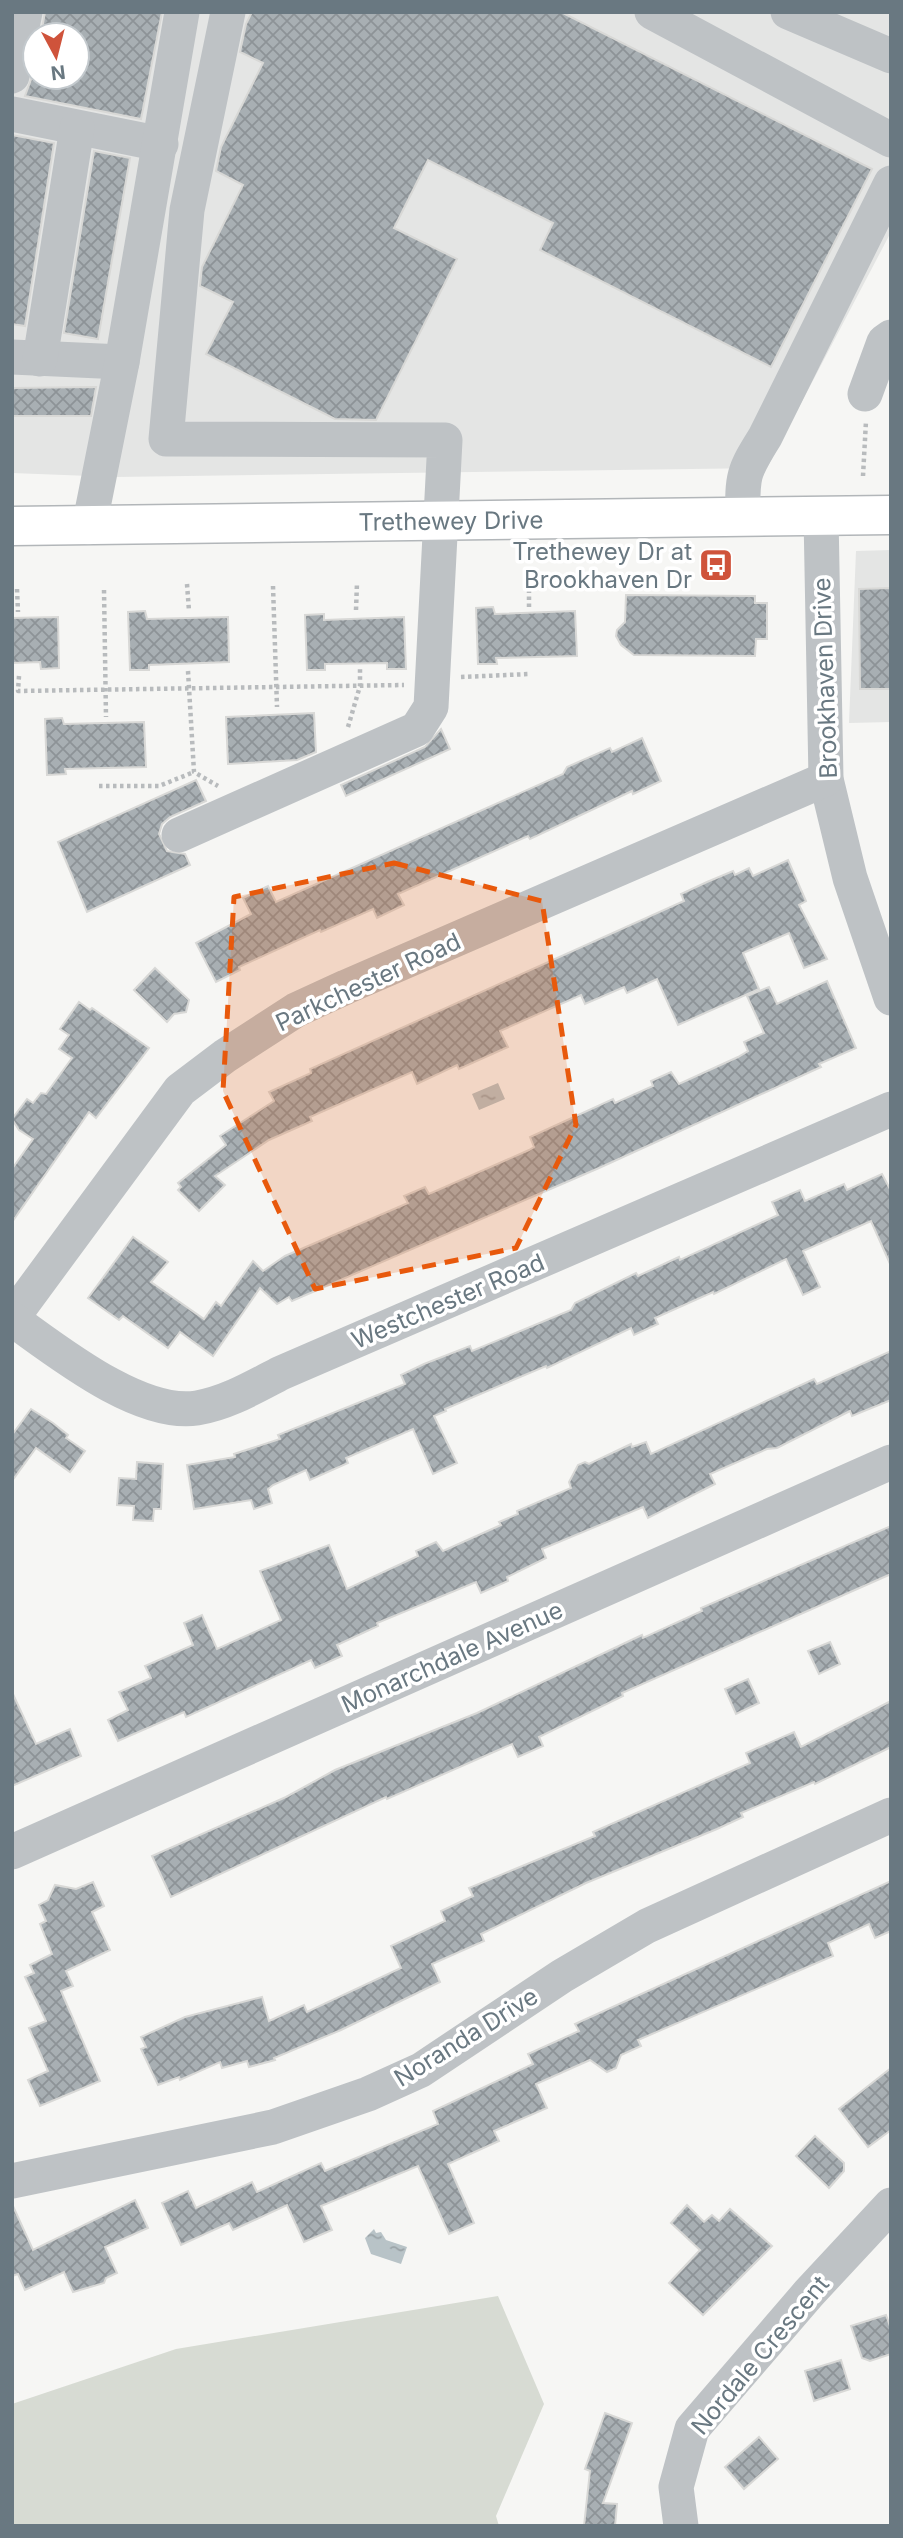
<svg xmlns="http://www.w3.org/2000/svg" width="903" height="2538" font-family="Inter,sans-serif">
	<defs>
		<pattern id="water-ripples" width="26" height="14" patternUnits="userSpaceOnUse" patternTransform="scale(1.75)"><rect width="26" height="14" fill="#b8c3c7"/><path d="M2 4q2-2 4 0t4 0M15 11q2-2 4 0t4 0" fill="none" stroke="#9aa3a7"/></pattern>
		<pattern id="building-cross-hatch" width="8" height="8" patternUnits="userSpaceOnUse" patternTransform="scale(1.75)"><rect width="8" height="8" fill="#a8afb3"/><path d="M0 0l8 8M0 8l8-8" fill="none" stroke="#8d9397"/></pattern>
	</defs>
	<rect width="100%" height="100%" fill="#f6f6f4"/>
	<!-- built -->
	<g fill="#e4e5e4" fill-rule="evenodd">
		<path d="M12,12H891V232L767,468L116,477L12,473ZM35,35H77V77H35Z"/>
		<path d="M891,550V722L849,723L856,551Z"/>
	</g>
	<!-- park -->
	<path fill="#d7dbd3" d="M498,2296L544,2404L496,2516L499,2526H12V2404L176,2349Z"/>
	<!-- water -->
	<g fill="url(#water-ripples)">
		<path d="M498,1083L505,1099L479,1110L472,1094Z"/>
		<path d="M374,2229L376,2233L381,2232L386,2240L407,2247L401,2264L371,2254L365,2238Z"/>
	</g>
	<!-- building -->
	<g fill="url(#building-cross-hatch)" stroke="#d8d8d6" stroke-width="2">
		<path d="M45,12H162L141,119L25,96L32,77H77V35H41Z"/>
		<path d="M252,12H561L872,169L771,367L540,250L553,223L428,160L394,228L457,259L376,420L335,419L206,354L233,302L200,286L202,267L243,185L216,171L221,147L263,63L240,52L246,24Z"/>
		<path d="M12,135L54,143L25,326L12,324Z"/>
		<path d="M94,151L130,158L98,339L64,333Z"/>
		<path d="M96,387L91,416H12V388Z"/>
		<path d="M891,588V689H860L859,589Z"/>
		<path d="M626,595L755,596V603H767V639H756L755,656L634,655L621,645L616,636L617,630L625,622Z"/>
		<path d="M493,607L495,614L575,611L577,656L496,658L497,664H478L476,608Z"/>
		<path d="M145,611L147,619L228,617L229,662L149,665V670H130L128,612Z"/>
		<path d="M324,614V620L404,617L406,669H387V663L325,664V670H307L305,615Z"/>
		<path d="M58,617L59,668L41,669L40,662L12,663V618Z"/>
		<path d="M314,713L316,752L297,760L228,764L226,717Z"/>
		<path d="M62,718L64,724L144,722L146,767L65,769L66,774L47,775L45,719Z"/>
		<path d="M441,729L450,749L346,796L341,785L425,747Z"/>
		<path d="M642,738L661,781L633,794L632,791L530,839L528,836L398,894L404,905L377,918L373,909L321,932L320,930L239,967L240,970L216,982L196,943L251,914L243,898L268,886L276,902L563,774L567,767L610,748L612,752Z"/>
		<path d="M196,780L206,801L170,817L162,824L159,834L167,851L185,854L190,865L87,912L58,842Z"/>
		<path d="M788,860L806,901L799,905L827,959L804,968L789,933L743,953L759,989L678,1025L657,979L627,993L624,987L585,1004L581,995L500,1031L508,1047L459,1069L457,1065L417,1084L412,1072L310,1117L312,1121L269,1140L215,1176L225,1185L199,1211L178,1190L181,1187L178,1183L226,1145L220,1136L274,1101L269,1092L311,1073L310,1069L684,901L681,894L707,882L733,871L735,875L749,868L753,876Z"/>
		<path d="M155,968L189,1000L186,1012L174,1014L167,1022L134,990Z"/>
		<path d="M827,981L856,1048L819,1064L821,1067L599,1168L292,1301L289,1297L277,1304L260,1288L213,1356L180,1332L168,1348L123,1316L119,1320L88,1298L133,1237L168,1262L151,1282L204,1319L216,1302L221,1306L253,1261L263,1271L285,1256L408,1203L404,1196L425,1187L429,1194L529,1150L534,1147L530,1137L613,1099L615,1103L653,1086L651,1081L671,1072L679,1084L738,1057L748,1051L744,1042L764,1033L747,996L769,987L777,1004Z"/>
		<path d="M79,1002L90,1010L92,1008L149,1048L96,1118L89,1112L12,1222V1169L33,1139L19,1130L12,1119L27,1099L33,1103L41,1093L46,1094L72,1058L59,1049L69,1035L60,1029Z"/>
		<path d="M882,1174L891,1191V1266L871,1221L803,1251L820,1287L803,1295L786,1259L714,1294L713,1292L655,1318L658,1324L634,1335L631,1328L547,1368L546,1366L445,1409L446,1411L434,1416L457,1463L433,1474L413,1429L346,1458L348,1463L310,1480L306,1470L273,1485L268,1489L272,1503L254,1509L251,1500L194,1509L187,1465L235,1457L234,1454L280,1439L278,1435L405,1384L401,1375L424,1364L470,1346L472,1351L571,1310L575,1303L636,1273L638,1276L679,1257L680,1260L778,1215L772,1202L800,1190L805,1201L844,1184L847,1190Z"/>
		<path d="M891,1351V1400L852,1416L850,1411L777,1448L767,1449L710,1474L715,1484L648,1518L643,1507L542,1549L546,1558L507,1577L508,1581L481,1593L476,1582L377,1623L378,1626L337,1645L342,1656L315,1668L311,1660L186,1717L184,1712L118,1741L108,1720L128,1710L119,1692L151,1678L145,1666L193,1645L184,1623L202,1615L217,1649L281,1620L260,1571L329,1545L347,1589L418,1556L416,1551L436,1542L443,1551L501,1525L499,1522L518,1514L517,1511L571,1488L569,1482L578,1465L585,1462L589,1464L631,1444L632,1447L646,1442L651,1454L814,1379L817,1384Z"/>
		<path d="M31,1409L53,1423L68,1435L66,1438L85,1451L70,1472L36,1448L12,1481V1435Z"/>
		<path d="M137,1462L163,1464L161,1509H154L153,1521L133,1520L134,1506L117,1505L119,1478L136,1479Z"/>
		<path d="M891,1526V1574L622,1693L623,1696L539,1737L543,1746L518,1757L512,1744L387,1799L386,1797L171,1897L152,1856L286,1797L335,1770L477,1713L642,1635L643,1638L702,1611L701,1608Z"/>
		<path d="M830,1642L840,1664L819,1674L808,1651Z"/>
		<path d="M748,1679L759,1703L736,1714L725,1689Z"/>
		<path d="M12,1692L36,1744L70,1729L81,1756L12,1786Z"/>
		<path d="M891,1701V1747L815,1784L814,1782L741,1813L743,1817L717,1829L586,1883L481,1934L484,1941L432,1964L440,1982L341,2030L274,2058L275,2060L249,2067L247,2061L222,2068L220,2062L180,2080L179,2077L158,2085L141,2049L146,2047L141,2037L185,2017L262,1997L269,2021L304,2005L307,2012L401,1968L391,1946L445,1921L441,1911L473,1896L469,1888L595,1836L593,1832L750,1763L746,1753L794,1732L801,1747Z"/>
		<path d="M891,1881V1931L875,1938L869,1924L828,1943L833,1956L638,2040L641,2046L621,2055L616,2068L607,2072L590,2060L536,2084L547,2108L494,2131L499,2141L448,2164L474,2223L449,2234L418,2166L321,2206L332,2230L304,2242L287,2205L233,2230L229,2223L181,2245L162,2203L188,2191L196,2208L252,2182L257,2192L321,2163L325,2171L438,2124L433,2111L533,2064L528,2054L579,2031L575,2024Z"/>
		<path d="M93,1882L104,1906L92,1912L110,1950L66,1971L73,1986L61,1991L100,2081L40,2106L28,2080L48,2071L29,2028L46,2021L25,1977L34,1973L30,1965L52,1954L40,1924L46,1921L39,1905L48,1900L55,1885L76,1889Z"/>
		<path d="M891,2068V2130L868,2147L839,2109Z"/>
		<path d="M815,2136L844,2163V2171L829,2188L796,2156Z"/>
		<path d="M135,2200L148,2228L105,2247L117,2273L106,2278L104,2283L73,2292L64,2272L25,2290L18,2274L12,2276V2204L33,2250Z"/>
		<path d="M687,2205L704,2222L712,2215L719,2221L730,2209L772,2246L703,2315L669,2283L700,2250L671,2223Z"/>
		<path d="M886,2315L891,2329V2354L870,2361L862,2358L851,2326Z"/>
		<path d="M841,2360L850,2389L814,2401L805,2371Z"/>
		<path d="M605,2413L632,2423L603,2503L617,2504L615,2526H584L590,2471L585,2469Z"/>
		<path d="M759,2437L778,2459L744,2489L725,2467Z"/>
	</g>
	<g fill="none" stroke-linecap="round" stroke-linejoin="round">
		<!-- major casing -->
		<g stroke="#b2b6b9" stroke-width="41">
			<g id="major">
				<path id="s1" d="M12,526L891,515"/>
			</g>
		</g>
		<!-- path -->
		<g stroke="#b8bbbd" stroke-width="4.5" stroke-dasharray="3.5 3.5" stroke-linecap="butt">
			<path d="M863,476L866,421"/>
			<path d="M187,584L189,611"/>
			<path d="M273,586L277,707"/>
			<path d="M17,589L18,612"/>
			<path d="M104,590L106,717"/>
			<path d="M529,607V581"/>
			<path d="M356,610L357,583"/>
			<path d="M188,671L194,772L218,786"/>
			<path d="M19,676L18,691L404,685"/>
			<path d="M461,677L530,674"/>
			<path d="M348,727L360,686V667"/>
			<path d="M99,786H159L194,772"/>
		</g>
		<!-- minor -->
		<g stroke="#bec2c5" stroke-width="35">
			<path d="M652,12L891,140"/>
			<path d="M788,12L891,56"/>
			<path d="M12,76L25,12"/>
			<path d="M12,114L161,144"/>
			<path d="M12,357L122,362"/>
			<path d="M40,359L77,128"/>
			<path d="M865,394L884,342L891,337"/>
			<path d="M821,516L826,779L850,878L891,998"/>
			<path d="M743,517C742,476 743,472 765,437L891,183"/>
			<path d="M89,527L122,362L182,12"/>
			<path d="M179,835L417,729L431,707L445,440L166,439L187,210L228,12"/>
			<path d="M12,1318L180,1090L225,1056L296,1010L346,987L826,779"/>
			<path d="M12,1319C57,1351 139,1417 197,1408C227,1403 254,1387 281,1373L891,1109"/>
			<path d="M12,1852L891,1462"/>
			<path d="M12,2181L273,2127L368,2094L421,2070L562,1976L647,1926L891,1815"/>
			<path d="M681,2526L676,2487L692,2429L809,2293L891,2205"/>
		</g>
		<!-- major -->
		<use href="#major" stroke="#fff" stroke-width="38"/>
	</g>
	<!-- marked area -->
	<path fill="#e8590c" fill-opacity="0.2" stroke="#e8590c" stroke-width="5" stroke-dasharray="14 9" stroke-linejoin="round" d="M394,863L542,901L576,1125L516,1248L315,1289L223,1091L234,897Z"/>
	<!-- icons -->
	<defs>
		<g id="bus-square" transform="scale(1.75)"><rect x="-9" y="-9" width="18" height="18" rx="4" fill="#cf533b" stroke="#fff"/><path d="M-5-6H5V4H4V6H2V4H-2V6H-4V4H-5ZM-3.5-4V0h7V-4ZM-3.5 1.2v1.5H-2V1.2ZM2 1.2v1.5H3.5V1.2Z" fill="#fff"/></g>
	</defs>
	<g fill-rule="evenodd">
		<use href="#bus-square" x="716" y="565"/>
	</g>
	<g text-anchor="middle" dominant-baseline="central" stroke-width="7" stroke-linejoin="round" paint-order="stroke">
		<!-- street labels -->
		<g font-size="24" fill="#697881" stroke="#fff">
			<text stroke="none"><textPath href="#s1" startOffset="439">Trethewey Drive</textPath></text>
			<text transform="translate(825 678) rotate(-92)">Brookhaven Drive</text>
			<text transform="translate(368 982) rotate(-25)">Parkchester Road</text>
			<text transform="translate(448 1301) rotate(-23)">Westchester Road</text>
			<text transform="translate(452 1657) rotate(-24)">Monarchdale Avenue</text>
			<text transform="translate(466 2037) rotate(-32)">Noranda Drive</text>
			<text transform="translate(760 2355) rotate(-50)">Nordale Crescent</text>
		</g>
		<!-- poi labels -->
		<g font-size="24" fill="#697881" stroke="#fff" text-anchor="end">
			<text x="692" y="551">Trethewey Dr at<tspan x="692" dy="28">Brookhaven Dr</tspan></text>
		</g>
	</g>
	<!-- border -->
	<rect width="903" height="2538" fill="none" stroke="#697881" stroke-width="28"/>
	<!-- north arrow -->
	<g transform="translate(56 56) rotate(173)"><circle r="33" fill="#ffffff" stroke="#c3c9cd" stroke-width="2"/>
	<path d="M0-5L12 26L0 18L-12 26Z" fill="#cf533b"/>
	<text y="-10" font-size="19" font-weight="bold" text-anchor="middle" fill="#697881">N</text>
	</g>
</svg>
